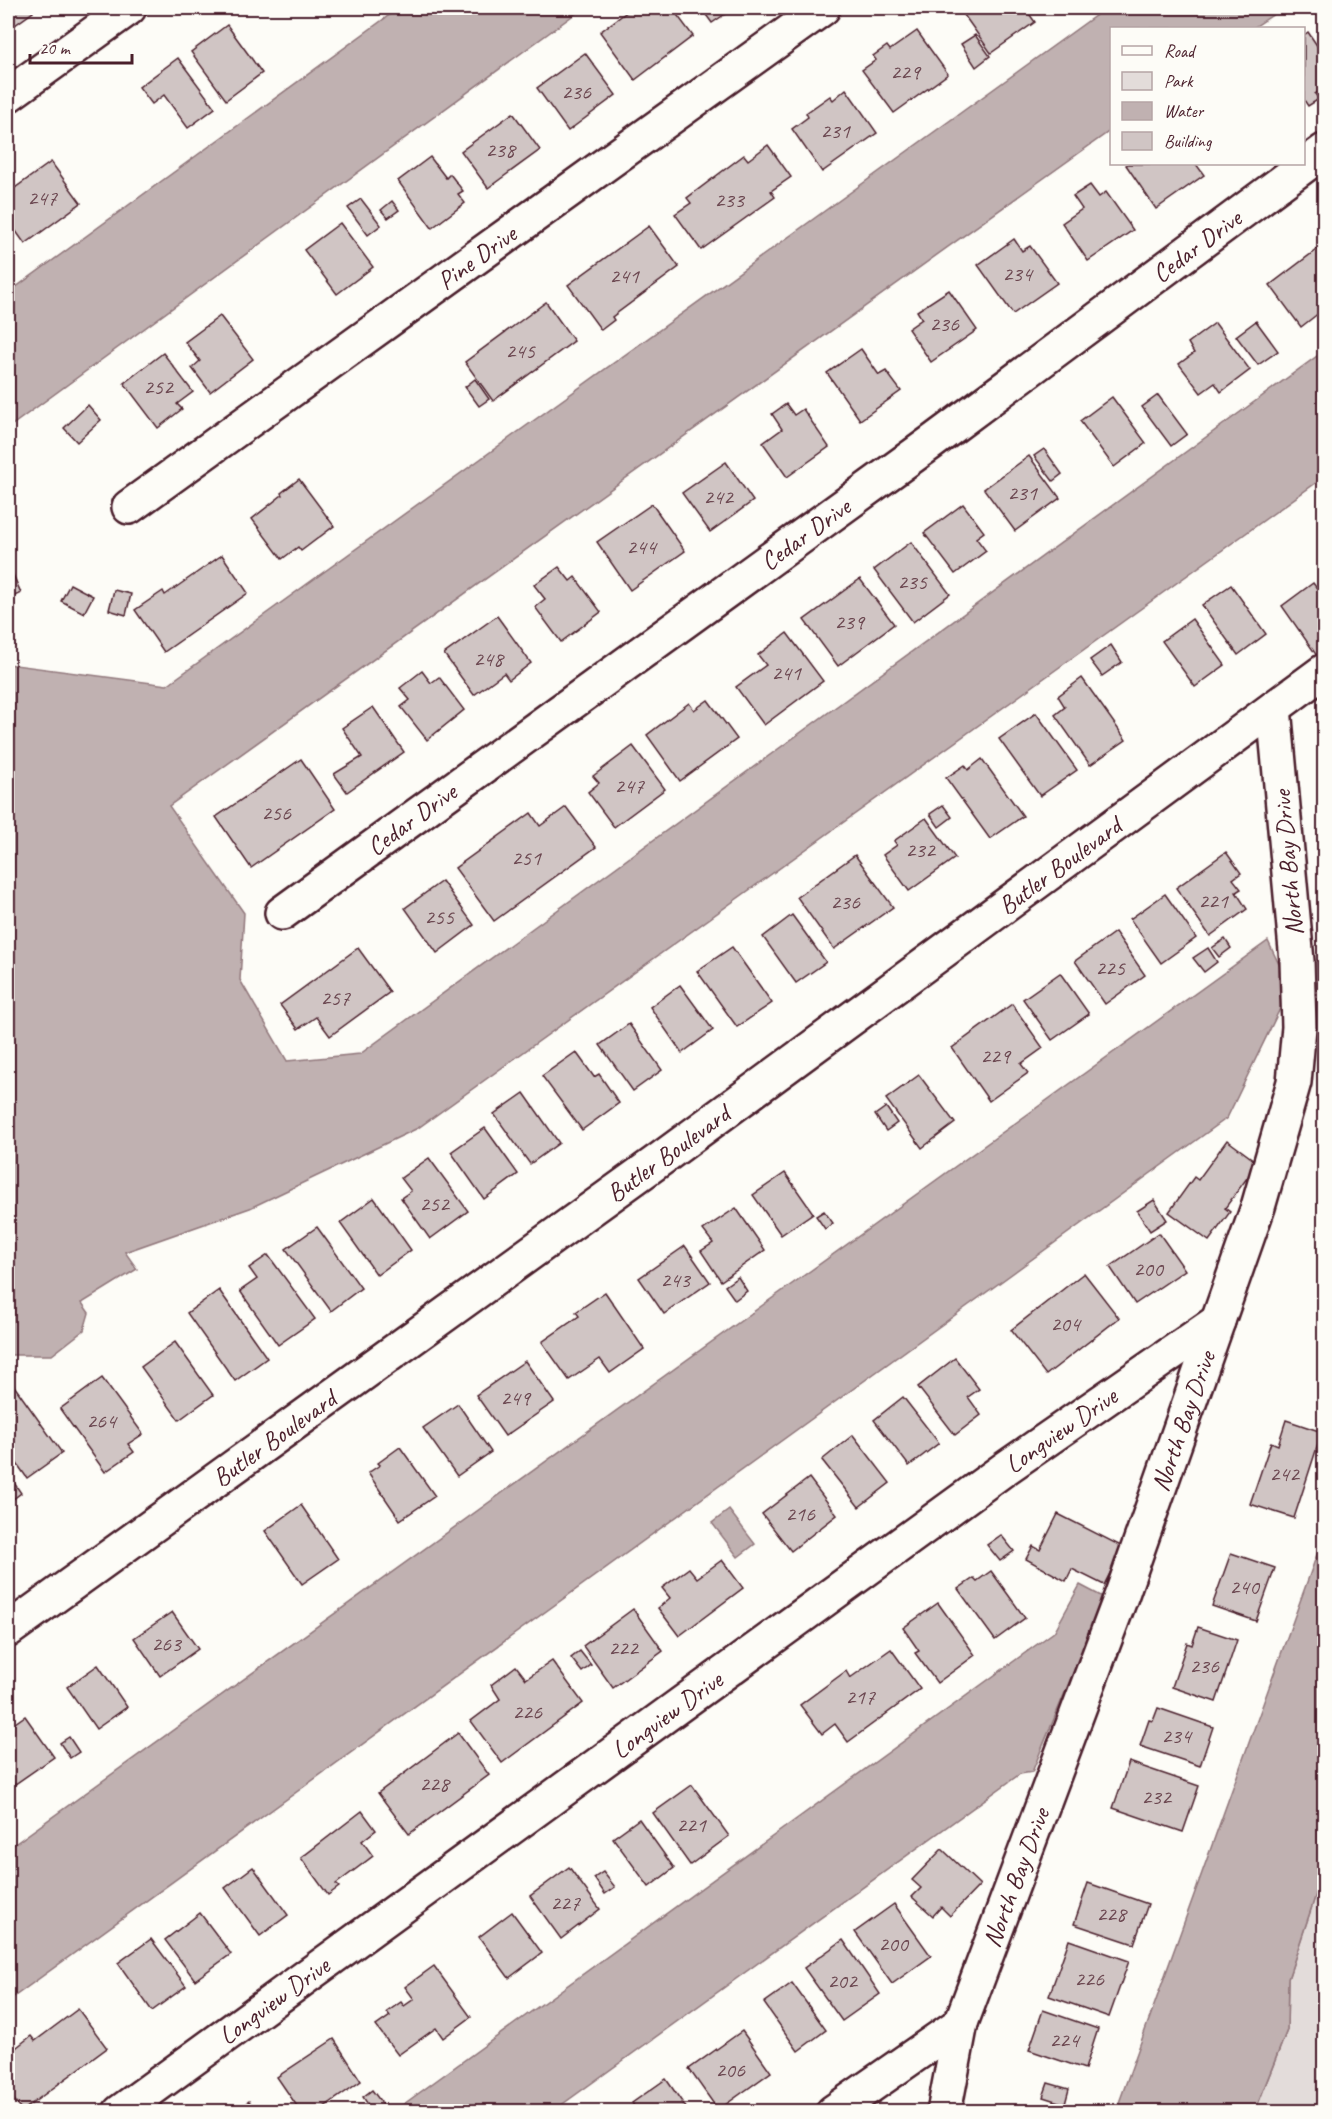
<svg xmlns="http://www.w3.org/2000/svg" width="1332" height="2119" font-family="Caveat,sans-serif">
	<rect width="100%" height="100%" fill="#fdfcf7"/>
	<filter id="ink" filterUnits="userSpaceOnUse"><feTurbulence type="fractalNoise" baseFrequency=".0167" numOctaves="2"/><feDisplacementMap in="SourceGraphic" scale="12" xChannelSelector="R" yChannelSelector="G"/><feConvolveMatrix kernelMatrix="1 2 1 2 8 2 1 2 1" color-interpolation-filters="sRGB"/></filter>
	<g filter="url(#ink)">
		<!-- green -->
		<path fill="#e3dcda" stroke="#967e82" stroke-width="1.5" d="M1324,1870V2111L1255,2112L1287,2030L1288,1979Z"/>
		<!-- water -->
		<g fill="#c0b1b1" stroke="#91777b" stroke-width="1.5">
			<path d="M399,8H583L8,428V293Z"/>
			<path d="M1106,8H1283L1253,28H1112L1111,130L169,806L244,913L240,980L287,1061L360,1054L1324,351V477L418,1128L250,1208L125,1252L137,1269L82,1303L89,1313L84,1330L52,1355H8V664L167,685Z"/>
			<path d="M1268,941L1290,988L1227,1118L8,2001V1849Z"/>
			<path d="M729,1510L755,1544L738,1557L712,1523Z"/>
			<path d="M1324,1535V1870L1288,1979L1287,2030L1255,2111H1116Z"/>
			<path d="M1080,1585L1101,1596L1097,1615L1032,1772L1020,1774L553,2111L393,2112L1054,1632Z"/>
		</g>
		<!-- building -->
		<g fill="#d0c5c4" stroke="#4a1f2b" stroke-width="1.5">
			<path d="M8,8H30L33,12L8,30Z"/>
			<path d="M632,8H672L693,36L635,80L600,32Z"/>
			<path d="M701,8H734L712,23Z"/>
			<path d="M959,8H1025L1035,22L991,53Z"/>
			<path d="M227,25L262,73L226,100L191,52Z"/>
			<path d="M917,31L948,74L894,113L862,70L876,60L873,56L887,46L890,50Z"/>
			<path d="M1308,32L1324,56V88L1315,94L1319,99L1308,106L1304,100V35Z"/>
			<path d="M975,35L990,56L976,67L961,44Z"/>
			<path d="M585,53L616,95L568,131L537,88Z"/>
			<path d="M178,58L215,108L188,128L164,95L152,104L139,87Z"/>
			<path d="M846,89L877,133L822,172L792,129L808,117L806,113L830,96L833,100Z"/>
			<path d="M513,113L540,150L488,188L461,151Z"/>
			<path d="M768,145L791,177L771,191L775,197L701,250L675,214L691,203L687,198L744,155L748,160Z"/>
			<path d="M430,157L446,178L450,174L463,191L458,194L465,203L432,228L398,181Z"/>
			<path d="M51,162L81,203L25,244L8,220V193Z"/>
			<path d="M1128,164H1196L1204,175L1156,209L1126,165Z"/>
			<path d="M1090,185L1099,197L1106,192L1133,230L1088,261L1062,223L1082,209L1073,196Z"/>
			<path d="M361,199L381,225L368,235L348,208Z"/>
			<path d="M392,201L399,210L388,218L381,210Z"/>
			<path d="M340,223L373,267L337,294L304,250Z"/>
			<path d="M649,226L679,267L612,317L614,320L601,330L568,285Z"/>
			<path d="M1014,239L1022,251L1030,246L1057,283L1013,314L978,265Z"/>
			<path d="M1324,244V309L1301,327L1270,285Z"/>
			<path d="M949,290L977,330L931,362L908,329L922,319L917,311Z"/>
			<path d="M546,302L574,341L493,401L465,362Z"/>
			<path d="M220,316L253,359L210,392L192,368L200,361L185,342Z"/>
			<path d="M1256,321L1278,351L1258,365L1236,336Z"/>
			<path d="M1215,323L1250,370L1221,392L1215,383L1201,393L1179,364L1194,353L1188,343Z"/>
			<path d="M861,349L879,375L886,371L901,391L860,420L827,373Z"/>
			<path d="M163,353L193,392L177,404L182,409L158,428L124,383Z"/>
			<path d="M475,379L489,399L479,406L465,387Z"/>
			<path d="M1158,395L1187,434L1171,446L1142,407Z"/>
			<path d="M1112,397L1146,443L1114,467L1080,421Z"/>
			<path d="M786,404L794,415L803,409L829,447L787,477L763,443L782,429L772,414Z"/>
			<path d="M88,405L101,420L77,442L64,428Z"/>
			<path d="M1044,449L1062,474L1053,481L1034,456Z"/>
			<path d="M1029,456L1060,498L1015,531L984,489Z"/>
			<path d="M726,462L753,501L710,532L682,493Z"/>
			<path d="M299,479L334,526L301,551L298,547L282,559L252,519L282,495L281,493Z"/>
			<path d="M652,504L685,551L630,590L597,542Z"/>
			<path d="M963,504L984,532L976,538L986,551L955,574L924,533Z"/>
			<path d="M911,542L950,594L913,622L874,570Z"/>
			<path d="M222,555L248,593L164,652L135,610L163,591L165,595Z"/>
			<path d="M8,563L21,593L8,599Z"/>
			<path d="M559,567L570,581L575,577L601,612L561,642L535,607L545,599L534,585Z"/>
			<path d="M860,579L894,624L838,666L804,620Z"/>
			<path d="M1313,583L1324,598V650L1317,656L1282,606Z"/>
			<path d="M70,584L93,596L84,613L61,601Z"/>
			<path d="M1231,585L1266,634L1238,655L1202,605Z"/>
			<path d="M114,590L131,594L126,615L109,610Z"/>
			<path d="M497,616L531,663L509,680L504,673L474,695L444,654Z"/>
			<path d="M1192,619L1225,665L1195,687L1162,641Z"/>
			<path d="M787,633L823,681L764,725L736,687L766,665L758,655Z"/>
			<path d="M1111,645L1122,662L1102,676L1090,660Z"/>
			<path d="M422,671L431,683L439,677L464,710L427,740L401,707L410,700L400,688Z"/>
			<path d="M1082,678L1126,740L1090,765L1055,715L1065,707L1058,696Z"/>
			<path d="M708,700L737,739L680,781L647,735L689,703L694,710Z"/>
			<path d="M373,707L404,752L347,792L334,774L362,757L342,728Z"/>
			<path d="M1036,713L1077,770L1040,796L999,739Z"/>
			<path d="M633,746L665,789L614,827L588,792L599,783L593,776Z"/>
			<path d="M301,759L335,809L251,868L216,817Z"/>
			<path d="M982,759L1023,816L990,839L946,778L965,765L968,770Z"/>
			<path d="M943,805L952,817L939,827L930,814Z"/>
			<path d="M566,807L596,847L494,921L455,868L531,813L540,826Z"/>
			<path d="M926,818L955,858L909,891L883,855L897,845L894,841Z"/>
			<path d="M1226,852L1241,873L1233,879L1241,889L1236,892L1247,909L1210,936L1176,888Z"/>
			<path d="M855,855L893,907L834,949L797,897Z"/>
			<path d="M442,881L474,925L437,953L405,908Z"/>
			<path d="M1165,894L1196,938L1161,963L1130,919Z"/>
			<path d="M792,915L826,962L796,983L763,937Z"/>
			<path d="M1115,932L1145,975L1105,1004L1075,961Z"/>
			<path d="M1225,939L1231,948L1219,957L1212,948Z"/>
			<path d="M732,947L772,1003L737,1027L697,971Z"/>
			<path d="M358,948L390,992L330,1036L316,1017L298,1029L280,1005Z"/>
			<path d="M1208,948L1217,962L1204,972L1193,958Z"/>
			<path d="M1060,973L1089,1014L1052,1040L1023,999Z"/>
			<path d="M680,985L713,1030L682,1053L650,1007Z"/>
			<path d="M1012,1004L1043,1048L1021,1064L1028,1073L989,1101L952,1048Z"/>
			<path d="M629,1024L662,1070L633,1091L600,1045Z"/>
			<path d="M576,1052L594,1077L599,1074L619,1103L582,1130L542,1076Z"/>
			<path d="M919,1075L955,1123L922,1148L886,1099Z"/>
			<path d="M524,1093L559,1143L530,1164L494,1114Z"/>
			<path d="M886,1107L897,1123L886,1131L875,1115Z"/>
			<path d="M485,1128L518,1174L484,1199L451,1152Z"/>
			<path d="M1227,1140L1258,1163L1225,1208L1230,1212L1209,1241L1169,1212L1194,1177L1198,1180Z"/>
			<path d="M429,1158L468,1211L430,1239L401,1198L411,1191L401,1178Z"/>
			<path d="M785,1173L813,1213L781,1235L753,1195Z"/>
			<path d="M374,1198L411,1250L377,1275L340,1223Z"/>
			<path d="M1154,1200L1167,1220L1150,1231L1137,1211Z"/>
			<path d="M736,1208L765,1250L721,1281L701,1251L713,1243L703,1230Z"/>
			<path d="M824,1211L833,1223L825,1229L816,1216Z"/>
			<path d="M317,1227L361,1288L331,1311L286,1249Z"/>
			<path d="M1159,1233L1185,1270L1135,1304L1110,1267Z"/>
			<path d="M685,1246L710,1282L664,1314L639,1278Z"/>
			<path d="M268,1255L315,1319L278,1345L240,1291L257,1279L249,1268Z"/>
			<path d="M1084,1273L1119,1318L1046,1375L1011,1330Z"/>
			<path d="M738,1277L747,1291L735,1300L725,1286Z"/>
			<path d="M219,1290L267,1358L235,1381L187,1313Z"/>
			<path d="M605,1292L644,1349L610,1373L600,1359L569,1380L542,1342L579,1316L576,1312Z"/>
			<path d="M175,1342L213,1395L179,1420L141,1367Z"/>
			<path d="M955,1358L979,1389L968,1397L981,1415L955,1435L918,1387Z"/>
			<path d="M525,1361L554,1402L505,1436L476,1395Z"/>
			<path d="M102,1378L143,1434L128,1444L134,1452L105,1472L60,1409Z"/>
			<path d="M12,1383L62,1453L27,1478L8,1451V1386Z"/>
			<path d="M903,1397L939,1443L909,1466L874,1420Z"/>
			<path d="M458,1404L491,1452L457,1476L423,1428Z"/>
			<path d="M1286,1420L1322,1432L1294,1518L1250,1504L1271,1442L1278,1445Z"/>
			<path d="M853,1435L890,1483L859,1507L822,1460Z"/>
			<path d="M400,1447L435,1496L400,1520L368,1473L380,1465L378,1463Z"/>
			<path d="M8,1474L21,1493L8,1503Z"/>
			<path d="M809,1478L837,1515L791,1551L762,1514Z"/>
			<path d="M301,1505L338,1559L302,1584L265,1531Z"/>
			<path d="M1058,1514L1123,1547L1104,1585L1072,1569L1066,1581L1026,1559L1033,1546L1040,1550Z"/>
			<path d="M1001,1535L1014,1551L1000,1561L987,1545Z"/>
			<path d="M1231,1553L1275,1568L1256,1621L1212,1606Z"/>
			<path d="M722,1560L743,1588L679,1636L658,1608L670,1598L662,1588L689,1568L697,1578Z"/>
			<path d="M991,1571L1025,1618L995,1640L958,1589L974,1578L977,1581Z"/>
			<path d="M938,1603L975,1655L937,1683L915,1653L919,1651L903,1628Z"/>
			<path d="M633,1609L663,1651L613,1688L583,1646Z"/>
			<path d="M172,1612L198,1649L160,1676L134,1638Z"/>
			<path d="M1198,1627L1237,1640L1216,1702L1172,1687L1187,1643L1192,1645Z"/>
			<path d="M891,1649L920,1689L848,1742L835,1724L822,1734L800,1705L846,1671L850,1678Z"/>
			<path d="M580,1651L591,1665L582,1672L571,1658Z"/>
			<path d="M552,1661L583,1703L502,1763L471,1721L500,1699L491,1685L516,1666L526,1679Z"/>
			<path d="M98,1665L127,1707L96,1729L67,1687Z"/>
			<path d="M1158,1708L1213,1727L1200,1766L1140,1746L1149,1720L1153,1721Z"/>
			<path d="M25,1716L54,1757L8,1789V1728Z"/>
			<path d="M458,1733L489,1775L409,1834L378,1793Z"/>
			<path d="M69,1737L79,1752L70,1758L60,1743Z"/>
			<path d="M1129,1762L1199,1786L1183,1832L1113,1808Z"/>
			<path d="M692,1785L729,1836L690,1865L653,1813Z"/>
			<path d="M362,1811L376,1830L362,1841L373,1856L336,1884L339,1887L328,1895L301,1858Z"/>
			<path d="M639,1819L674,1868L649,1887L613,1838Z"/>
			<path d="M942,1849L980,1885L950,1916L941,1907L933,1916L912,1897L921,1888L912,1880Z"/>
			<path d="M253,1867L288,1915L260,1936L225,1888Z"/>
			<path d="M569,1867L600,1909L561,1939L530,1896Z"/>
			<path d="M603,1872L615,1887L605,1894L594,1878Z"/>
			<path d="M1088,1883L1148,1904L1134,1944L1074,1924Z"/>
			<path d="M894,1904L931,1956L892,1984L855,1932Z"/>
			<path d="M512,1912L542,1953L509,1978L479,1937Z"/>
			<path d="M200,1913L231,1954L195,1980L165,1940Z"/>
			<path d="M151,1939L186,1986L152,2011L118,1963Z"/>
			<path d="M843,1940L880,1994L842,2021L804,1968Z"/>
			<path d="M1069,1940L1129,1961L1109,2017L1049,1996Z"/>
			<path d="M434,1966L471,2017L443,2038L436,2028L398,2055L376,2026L390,2016L387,2012L401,2002L404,2006L414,1999L405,1987Z"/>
			<path d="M792,1983L826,2030L798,2051L764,2003Z"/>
			<path d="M78,2009L107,2048L22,2111L8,2091V2054L31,2036L35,2041Z"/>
			<path d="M1043,2010L1098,2029L1085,2069L1029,2050Z"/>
			<path d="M742,2031L771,2072L718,2110L689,2069Z"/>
			<path d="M334,2039L361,2081L317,2112H301L277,2077Z"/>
			<path d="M666,2079L689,2112H638L632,2103Z"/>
			<path d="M1048,2083L1069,2089L1065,2104L1043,2097Z"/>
			<path d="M372,2090L384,2106L376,2112H373L363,2097Z"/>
			<path d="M249,2101L257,2112H234Z"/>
		</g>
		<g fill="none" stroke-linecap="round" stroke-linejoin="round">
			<!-- minor casing -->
			<g stroke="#4a1f2b" stroke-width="38">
				<g id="minor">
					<path d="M8,95L129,8"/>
					<path id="s1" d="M129,507L823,8"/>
					<path id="s2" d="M282,913L932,442L1324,151"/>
					<path id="s3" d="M8,1630L662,1158L1324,671"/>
					<path id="s4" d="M120,2112L1003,1470L1218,1321"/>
					<path d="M833,2112L961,2023"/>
					<path id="s5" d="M944,2112L961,2023L1122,1594L1258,1207L1294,1082L1299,1027L1297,961L1274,708"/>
				</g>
			</g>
			<!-- minor -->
			<use href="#minor" stroke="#fdfcf7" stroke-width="33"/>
		</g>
	</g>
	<g text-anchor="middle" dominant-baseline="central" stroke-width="5" stroke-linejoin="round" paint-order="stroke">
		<!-- number labels -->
		<g font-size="22" fill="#6c4851">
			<text x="905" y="72">229</text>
			<text x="576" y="92">236</text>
			<text x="835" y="131">231</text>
			<text x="500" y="150">238</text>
			<text x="42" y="198">247</text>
			<text x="729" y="200">233</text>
			<text x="1017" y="274">234</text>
			<text x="624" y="276">241</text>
			<text x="944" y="324">236</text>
			<text x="520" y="351">245</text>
			<text x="158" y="387">252</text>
			<text x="1022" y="493">231</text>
			<text x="718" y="497">242</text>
			<text x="641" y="547">244</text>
			<text x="912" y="582">235</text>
			<text x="849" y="622">239</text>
			<text x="488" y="659">248</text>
			<text x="786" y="673">241</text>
			<text x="629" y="786">247</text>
			<text x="276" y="813">256</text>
			<text x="920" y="850">232</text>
			<text x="526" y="858">251</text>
			<text x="1213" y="901">221</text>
			<text x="845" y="902">236</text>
			<text x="439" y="917">255</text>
			<text x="1110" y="968">225</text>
			<text x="335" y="998">257</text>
			<text x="995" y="1056">229</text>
			<text x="434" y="1204">252</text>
			<text x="1148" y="1269">200</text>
			<text x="675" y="1280">243</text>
			<text x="1065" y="1324">204</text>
			<text x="515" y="1398">249</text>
			<text x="101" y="1421">264</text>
			<text x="1284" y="1474">242</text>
			<text x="800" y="1514">216</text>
			<text x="1244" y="1587">240</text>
			<text x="166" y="1644">263</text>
			<text x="623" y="1648">222</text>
			<text x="1204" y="1666">236</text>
			<text x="860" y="1697">217</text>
			<text x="527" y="1712">226</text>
			<text x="1176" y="1736">234</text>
			<text x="434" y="1784">228</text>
			<text x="1156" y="1797">232</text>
			<text x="691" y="1825">221</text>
			<text x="565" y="1903">227</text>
			<text x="1111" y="1914">228</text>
			<text x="893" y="1944">200</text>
			<text x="1089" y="1979">226</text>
			<text x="842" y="1981">202</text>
			<text x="1064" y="2040">224</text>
			<text x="730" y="2070">206</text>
		</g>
		<!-- street labels -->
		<g font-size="26" fill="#4a1f2b" stroke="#fdfcf7">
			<text stroke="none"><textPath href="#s2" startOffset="1132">Cedar Drive</textPath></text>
			<text stroke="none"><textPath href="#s1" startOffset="428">Pine Drive</textPath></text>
			<text stroke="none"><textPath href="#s2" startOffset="646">Cedar Drive</textPath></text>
			<text stroke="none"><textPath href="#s2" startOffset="160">Cedar Drive</textPath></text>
			<text transform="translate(1288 863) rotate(-95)">North Bay Drive</text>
			<text stroke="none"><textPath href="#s3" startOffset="1300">Butler Boulevard</textPath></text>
			<text stroke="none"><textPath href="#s3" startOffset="814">Butler Boulevard</textPath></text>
			<text stroke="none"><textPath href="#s5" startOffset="732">North Bay Drive</textPath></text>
			<text stroke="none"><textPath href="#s4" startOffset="1162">Longview Drive</textPath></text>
			<text stroke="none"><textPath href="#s3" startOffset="328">Butler Boulevard</textPath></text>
			<text stroke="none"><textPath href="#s4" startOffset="676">Longview Drive</textPath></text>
			<text stroke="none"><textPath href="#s5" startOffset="246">North Bay Drive</textPath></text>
			<text stroke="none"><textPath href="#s4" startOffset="190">Longview Drive</textPath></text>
		</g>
	</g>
	<!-- margin -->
	<rect width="1332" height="2119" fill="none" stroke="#fdfcf7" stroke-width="30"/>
	<rect x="15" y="15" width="1302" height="2089" fill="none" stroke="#4a1f2b" stroke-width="2" filter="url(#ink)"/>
	<!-- legend -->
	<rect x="1110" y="27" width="195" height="138" fill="#fdfcf7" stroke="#b5a4a5" stroke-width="1.5"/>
	<rect x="1122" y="46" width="30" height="9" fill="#fdfcf7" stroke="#b5a4a5" stroke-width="1.5"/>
	<text x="1164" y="57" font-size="18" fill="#4a1f2b">Road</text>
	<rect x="1122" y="72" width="30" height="18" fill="#e3dcda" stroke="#b5a4a5" stroke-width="1.5"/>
	<text x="1164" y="87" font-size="18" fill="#4a1f2b">Park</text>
	<rect x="1122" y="102" width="30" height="18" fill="#c0b1b1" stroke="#b5a4a5" stroke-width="1.5"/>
	<text x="1164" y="117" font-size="18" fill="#4a1f2b">Water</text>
	<rect x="1122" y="132" width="30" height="18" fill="#d0c5c4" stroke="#b5a4a5" stroke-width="1.5"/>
	<text x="1164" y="147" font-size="18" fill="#4a1f2b">Building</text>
	<!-- scale -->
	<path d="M30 54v9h102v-9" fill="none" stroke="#4a1f2b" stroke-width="3"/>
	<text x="39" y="54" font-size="18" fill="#4a1f2b" stroke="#fdfcf7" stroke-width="4.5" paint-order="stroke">20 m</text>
</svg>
